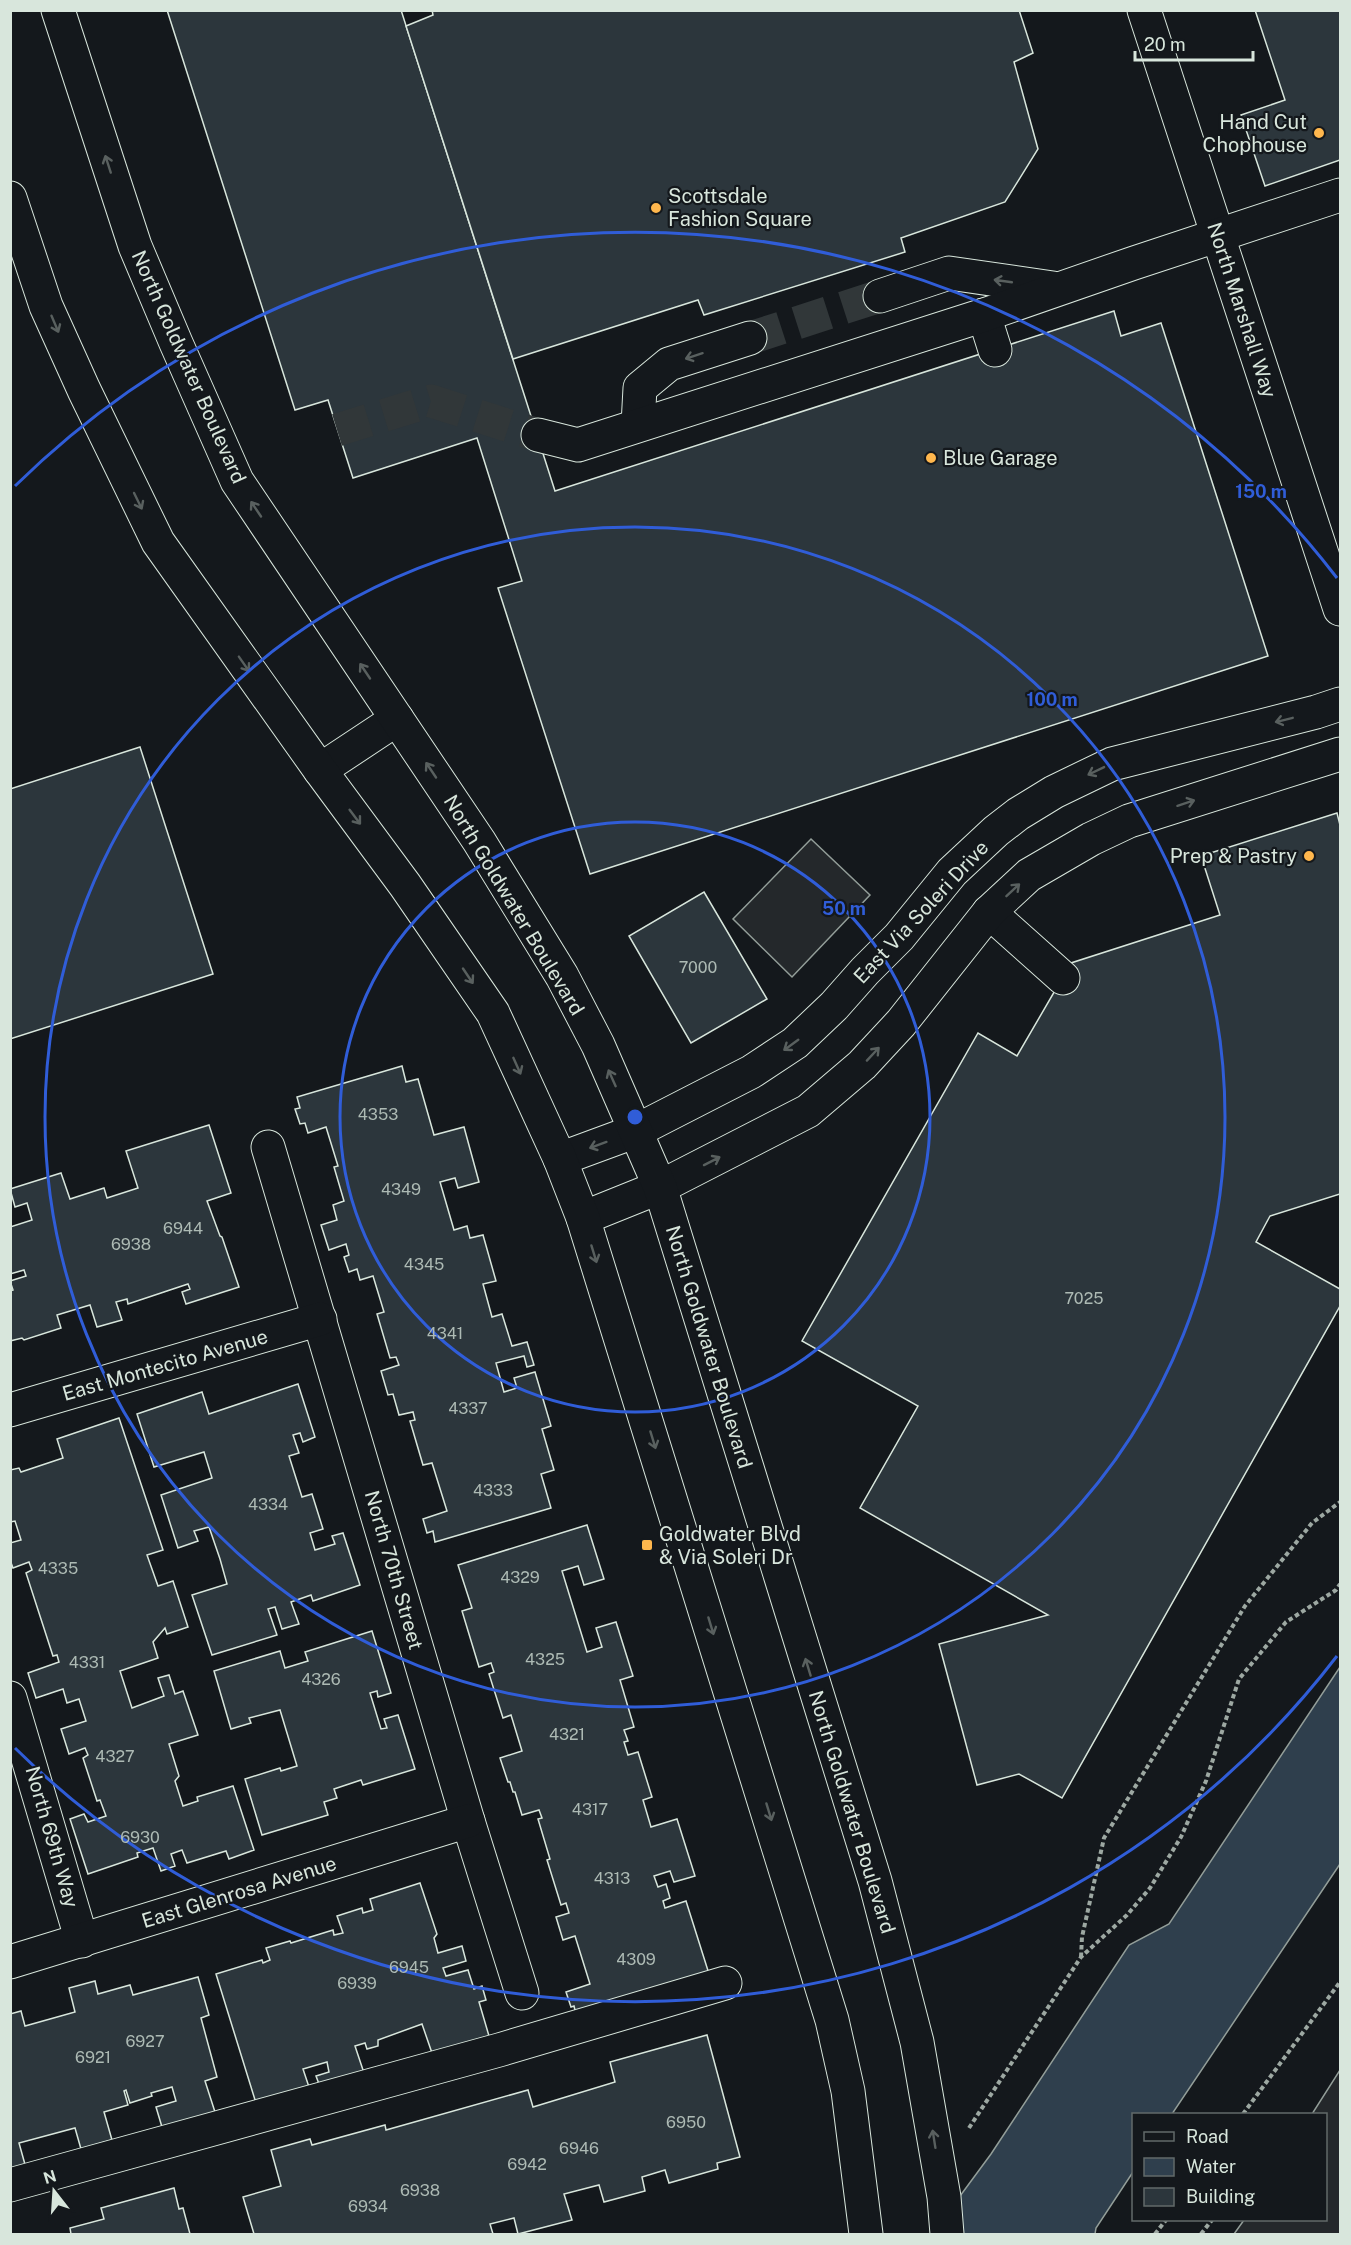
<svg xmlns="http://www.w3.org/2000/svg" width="1351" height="2245" font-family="'Public Sans',sans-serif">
	<rect width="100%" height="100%" fill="#14181c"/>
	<!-- parking -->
	<g fill="#24282b" stroke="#939e99" stroke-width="1.5">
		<path d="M811,839L870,895L792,977L733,919Z"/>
		<path d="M1340,2070V2234H1234L1244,2220H1326V2114H1312Z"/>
	</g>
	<!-- water -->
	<path fill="#2f3f4d" stroke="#939e99" stroke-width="1.5" d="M1340,1667V1864L1172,2114H1134L1133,2172L1096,2228L1095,2234H932L991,2154L1129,1945L1169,1924Z"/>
	<!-- building -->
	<g fill="#2c363c" stroke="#d8e6dc" stroke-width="1.5">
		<path d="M167,10H401L555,491L1114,311L1121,336L1161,323L1268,656L590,874L498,588L522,581L477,438L353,478L328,400L295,410Z"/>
		<path d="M432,10H1019L1033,53L1014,62L1038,149L1005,202L901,238L905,252L704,315L698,300L513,359L406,26L433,15Z"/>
		<path d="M1255,10H1340V160L1265,186L1241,115L1285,100Z"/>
		<path d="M140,747L213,974L10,1039V789Z"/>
		<path d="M1337,813L1340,825V1194L1270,1216L1256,1242L1340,1289V1306L1062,1798L1019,1774L977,1785L939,1644L1048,1615L860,1508L918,1406L802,1341L978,1033L1017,1056L1071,963L1220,915L1201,856Z"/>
		<path d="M704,892L767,999L691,1043L629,936Z"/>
		<path d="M402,1066L406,1082L418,1079L434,1135L464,1127L479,1182L458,1188L455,1178L440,1182L454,1230L467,1226L470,1238L483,1235L496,1281L483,1284L492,1317L502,1314L512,1346L527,1342L534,1365L527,1367L524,1356L496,1363L504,1392L517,1388L514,1378L535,1372L551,1426L542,1429L554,1470L541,1474L551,1508L435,1542L433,1531L427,1533L423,1519L447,1511L432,1463L423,1465L410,1421L415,1420L413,1412L399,1415L393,1394L388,1395L381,1371L399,1365L396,1357L390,1358L377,1314L384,1312L373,1276L360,1280L357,1269L349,1272L344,1257L349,1255L346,1244L329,1250L321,1225L337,1220L333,1205L344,1201L334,1167L338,1166L326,1127L308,1133L305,1123L300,1124L295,1109L300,1108L297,1097Z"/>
		<path d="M209,1125L231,1193L207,1201L220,1236L222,1237L239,1287L186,1304L182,1292L190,1289L188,1284L128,1304L127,1299L116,1302L122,1320L97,1327L90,1305L57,1315L61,1328L24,1340L22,1338L10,1341V1291L13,1290L10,1281L26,1276L24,1270L10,1274V1227L32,1220L27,1203L15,1207L10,1189L61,1173L70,1199L104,1188L107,1198L138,1188L126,1151Z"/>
		<path d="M298,1384L315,1437L303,1442L300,1433L293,1435L299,1453L289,1456L302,1497L312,1494L323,1529L310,1533L315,1550L335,1544L332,1536L343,1533L360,1585L313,1601L311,1595L291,1602L299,1624L282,1629L275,1607L268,1609L277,1635L212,1655L192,1595L227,1584L220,1559L209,1527L194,1531L198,1541L178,1548L161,1495L212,1478L204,1452L154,1467L137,1414L202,1392L209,1414Z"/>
		<path d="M119,1418L163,1550L147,1555L158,1586L173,1581L188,1627L167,1634L165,1628L153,1642L158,1658L120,1671L132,1708L164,1696L158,1678L169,1675L175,1694L183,1691L198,1735L169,1744L179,1776L175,1781L183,1806L198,1801L197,1797L233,1786L254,1850L229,1859L226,1851L187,1863L182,1850L171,1854L175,1866L161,1871L153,1848L137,1853L138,1857L88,1874L70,1819L84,1814L88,1822L106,1816L100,1800L97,1801L83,1758L88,1755L85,1748L69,1754L61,1729L86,1721L79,1699L67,1703L63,1689L36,1698L28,1673L59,1662L57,1655L53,1656L26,1573L32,1570L29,1562L13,1568L10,1560V1543L21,1540L15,1521L10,1522V1470L19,1468L21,1472L63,1458L57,1439Z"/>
		<path d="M587,1525L604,1579L584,1585L578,1566L562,1571L587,1652L602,1647L596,1628L616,1622L633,1676L620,1680L634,1727L624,1730L628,1741L624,1742L628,1755L638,1752L652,1797L643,1800L651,1827L677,1819L695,1876L674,1882L670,1871L654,1876L658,1887L666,1884L670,1898L663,1901L665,1908L686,1901L710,1977L577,2018L574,2006L571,2007L566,1992L590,1984L575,1936L563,1940L556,1917L569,1913L566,1903L561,1905L547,1860L550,1859L538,1819L542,1818L539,1810L522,1815L515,1792H513L510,1782H508L500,1758L522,1751L511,1715L503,1718L489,1674L494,1672L491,1663L479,1667L462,1611L472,1608L458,1565Z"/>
		<path d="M372,1631L391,1693L378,1697L377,1691L370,1693L381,1729L387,1728L384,1719L398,1715L415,1769L363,1785L361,1780L334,1789L337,1798L324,1802L328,1815L262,1835L245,1779L280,1768L281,1771L297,1766L280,1710L249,1718L251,1723L231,1729L214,1671L280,1651L285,1668L308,1661L305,1652Z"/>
		<path d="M420,1883L437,1934L434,1938L438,1953L462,1946L466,1961L443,1968L446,1976L468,1970L474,1989L482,1986L486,2000L479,2002L489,2036L432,2053L422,2024L378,2040V2046L367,2049L365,2043L355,2046L364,2073L319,2084L316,2076L329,2072L327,2062L303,2069L309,2087L256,2103L216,1974L262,1960L263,1963L270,1960L266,1948L290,1941L291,1943L333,1930L334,1935L343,1933L337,1916L362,1908L363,1913L373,1910L370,1899Z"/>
		<path d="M198,1977L209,2015L201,2018L217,2077L205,2081L215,2112L162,2127L156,2107L176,2101L172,2087L151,2093L152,2096L130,2103L126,2090L124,2091L128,2105L104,2112L112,2140L81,2149L75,2128L19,2143L26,2168L10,2172V2014L21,2011L25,2026L75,2012L69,1988L95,1981L98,1994L130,1985L133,1995Z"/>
		<path d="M707,2035L740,2157L717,2163L718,2169L669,2183L665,2170L642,2177L645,2191L604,2202L599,2185L564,2194L572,2220L518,2234L514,2218L490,2224L493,2234H254L243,2197L281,2186L271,2150L310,2139L312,2145L385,2125L386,2130L528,2090L533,2107L615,2082L610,2062Z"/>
		<path d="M174,2188L179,2209L183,2208L190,2234H71L70,2228L104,2219L101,2208Z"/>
	</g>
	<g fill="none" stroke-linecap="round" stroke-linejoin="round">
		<!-- minor-tunnel -->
		<g stroke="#313739" stroke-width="33" stroke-dasharray="33 16" stroke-linecap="butt">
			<path d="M750,338L880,296"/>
			<path d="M337,430L431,401L538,435"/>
		</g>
		<!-- minor casing -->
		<g stroke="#d8e6dc" stroke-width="35">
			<g id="minor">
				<path d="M1144,10L1340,609"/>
				<path d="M880,296L949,273L1053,288"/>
				<path d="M984,315L995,350"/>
				<path d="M638,425L640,388L669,364L750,338"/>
				<path d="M538,435L578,445L984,315L1134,263L1340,195"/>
				<path d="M320,770L397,719"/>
				<path d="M989,912L1063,978"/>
				<path d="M268,1147L468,1821L522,1993"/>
				<path d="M560,1159L636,1131L751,1072L795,1043L834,1006L865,971L899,937L952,872L996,831L1018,814L1054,792L1112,764L1316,712L1340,704"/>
				<path d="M583,1218L660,1187L808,1111L862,1065L901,1023L989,912L1029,875L1091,839L1129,821L1340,754"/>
				<path d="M10,1410L320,1319"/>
				<path d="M10,1698L82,1941"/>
				<path d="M10,1962L468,1821"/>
				<path d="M10,2185L499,2050L725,1983"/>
			</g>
		</g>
		<!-- major casing -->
		<g stroke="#d8e6dc" stroke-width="35">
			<g id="major">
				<path d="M58,10L135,246L176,343L237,481L479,841L562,976L598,1045L660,1187L875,1881L917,2042L944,2197L947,2234"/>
				<path d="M10,198L46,306L84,390L158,542L320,770L405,885L493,1013L560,1159L583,1218L832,2020L848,2091L866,2234"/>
			</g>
		</g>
		<!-- path -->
		<g stroke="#9da8a2" stroke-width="4" stroke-dasharray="4.5 3" stroke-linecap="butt">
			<path d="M1081,1957L1082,1937L1104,1838L1245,1606L1312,1523L1340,1502"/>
			<path d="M1243,2114L1340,1982"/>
			<path d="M969,2128L1081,1957L1127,1915L1150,1888L1181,1837L1206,1781L1239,1679L1286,1622L1336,1590L1340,1584"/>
			<path d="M1155,2234L1166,2220"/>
			<path d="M1201,2234L1212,2220"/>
		</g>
		<!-- minor -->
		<use href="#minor" stroke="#14181c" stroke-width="33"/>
		<!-- major -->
		<use href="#major" stroke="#14181c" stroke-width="33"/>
	</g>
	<!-- one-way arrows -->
	<defs><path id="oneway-shaft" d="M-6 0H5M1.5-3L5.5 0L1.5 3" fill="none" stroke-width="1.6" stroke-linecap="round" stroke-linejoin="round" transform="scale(1.5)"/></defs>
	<g stroke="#59605f">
		<use href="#oneway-shaft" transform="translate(108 164) rotate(-108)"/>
		<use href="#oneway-shaft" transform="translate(1003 281) rotate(-172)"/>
		<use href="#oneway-shaft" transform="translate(55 324) rotate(67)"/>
		<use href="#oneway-shaft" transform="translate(694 356) rotate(162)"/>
		<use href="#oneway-shaft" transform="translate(138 501) rotate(64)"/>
		<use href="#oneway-shaft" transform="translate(256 509) rotate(-124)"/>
		<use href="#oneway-shaft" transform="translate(244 664) rotate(55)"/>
		<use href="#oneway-shaft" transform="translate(365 671) rotate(-124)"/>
		<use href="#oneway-shaft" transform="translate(1284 720) rotate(166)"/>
		<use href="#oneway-shaft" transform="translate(431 770) rotate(-124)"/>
		<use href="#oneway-shaft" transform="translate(1096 771) rotate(154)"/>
		<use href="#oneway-shaft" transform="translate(1186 803) rotate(-18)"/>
		<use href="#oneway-shaft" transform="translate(355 817) rotate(53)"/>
		<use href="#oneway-shaft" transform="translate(1013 890) rotate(-43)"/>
		<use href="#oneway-shaft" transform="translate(468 976) rotate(56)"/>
		<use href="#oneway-shaft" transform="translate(791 1045) rotate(144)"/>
		<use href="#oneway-shaft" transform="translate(873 1054) rotate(-47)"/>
		<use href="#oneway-shaft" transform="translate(517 1066) rotate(66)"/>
		<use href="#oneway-shaft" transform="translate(612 1078) rotate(-114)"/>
		<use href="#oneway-shaft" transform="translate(598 1145) rotate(160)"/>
		<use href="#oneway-shaft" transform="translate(712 1161) rotate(-27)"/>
		<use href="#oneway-shaft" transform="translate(594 1254) rotate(73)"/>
		<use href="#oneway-shaft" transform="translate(653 1440) rotate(73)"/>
		<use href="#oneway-shaft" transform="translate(711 1626) rotate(73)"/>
		<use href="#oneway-shaft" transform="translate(808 1667) rotate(-107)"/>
		<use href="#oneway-shaft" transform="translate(769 1812) rotate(73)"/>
		<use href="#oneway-shaft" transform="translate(934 2139) rotate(-99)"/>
	</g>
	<!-- distance rings -->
	<g fill="none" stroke="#305dd8" stroke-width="3">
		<circle cx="635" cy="1117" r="295"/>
		<circle cx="635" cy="1117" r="590"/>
		<path d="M1337 1656A885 885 0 0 1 15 1748M15 486A885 885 0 0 1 1337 578"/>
	</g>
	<!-- markers -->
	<g fill="#ffb74d" stroke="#14181c" stroke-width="2">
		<circle cx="1319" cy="133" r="6"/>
		<circle cx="656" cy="208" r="6"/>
		<circle cx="931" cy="458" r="6"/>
		<circle cx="1309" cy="856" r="6"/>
		<rect x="641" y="1539" width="12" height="12" rx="3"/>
	</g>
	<g text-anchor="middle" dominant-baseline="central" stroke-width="4.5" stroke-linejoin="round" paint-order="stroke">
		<!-- number labels -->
		<g font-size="16" fill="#adbab4">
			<text x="698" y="967">7000</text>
			<text x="378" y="1114">4353</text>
			<text x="401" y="1189">4349</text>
			<text x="183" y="1228">6944</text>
			<text x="131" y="1244">6938</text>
			<text x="424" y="1264">4345</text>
			<text x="1084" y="1298">7025</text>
			<text x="445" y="1333">4341</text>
			<text x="468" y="1408">4337</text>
			<text x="493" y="1490">4333</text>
			<text x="268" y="1504">4334</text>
			<text x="58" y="1568">4335</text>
			<text x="520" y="1577">4329</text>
			<text x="545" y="1659">4325</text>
			<text x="87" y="1662">4331</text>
			<text x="321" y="1679">4326</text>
			<text x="567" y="1734">4321</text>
			<text x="115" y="1756">4327</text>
			<text x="590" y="1809">4317</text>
			<text x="140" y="1837">6930</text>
			<text x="612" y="1878">4313</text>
			<text x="636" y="1959">4309</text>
			<text x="409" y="1967">6945</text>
			<text x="357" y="1983">6939</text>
			<text x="145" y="2041">6927</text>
			<text x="93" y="2057">6921</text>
			<text x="686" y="2122">6950</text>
			<text x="579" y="2148">6946</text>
			<text x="527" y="2164">6942</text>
			<text x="420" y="2190">6938</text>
			<text x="368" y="2206">6934</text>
		</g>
		<!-- poi labels -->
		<g font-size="20" fill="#d8e6dc" stroke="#14181c" text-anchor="start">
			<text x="1307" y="122" text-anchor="end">Hand Cut<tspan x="1307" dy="23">Chophouse</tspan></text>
			<text x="668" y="196">Scottsdale<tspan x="668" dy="23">Fashion Square</tspan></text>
			<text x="943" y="458">Blue Garage</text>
			<text x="1297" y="856" text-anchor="end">Prep &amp; Pastry</text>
			<text x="659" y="1534">Goldwater Blvd<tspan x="659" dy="23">&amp; Via Soleri Dr</tspan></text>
		</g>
		<!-- street labels -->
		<g font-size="20" fill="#d8e6dc" stroke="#14181c">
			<text transform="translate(1242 310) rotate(72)">North Marshall Way</text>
			<text transform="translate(189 367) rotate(66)">North Goldwater Boulevard</text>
			<text transform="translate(514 905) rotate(59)">North Goldwater Boulevard</text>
			<text transform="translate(921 912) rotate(-47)">East Via Soleri Drive</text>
			<text transform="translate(709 1347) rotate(73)">North Goldwater Boulevard</text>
			<text transform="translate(165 1365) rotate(-16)">East Montecito Avenue</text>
			<text transform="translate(394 1570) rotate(74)">North 70th Street</text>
			<text transform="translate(852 1812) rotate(73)">North Goldwater Boulevard</text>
			<text transform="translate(52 1837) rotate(74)">North 69th Way</text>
			<text transform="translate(239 1892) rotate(-17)">East Glenrosa Avenue</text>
		</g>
	</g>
	<circle cx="635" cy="1117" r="9" fill="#305dd8" stroke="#14181c" stroke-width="3"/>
	<g font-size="18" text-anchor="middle" font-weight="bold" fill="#305dd8" stroke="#14181c" stroke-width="4.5" stroke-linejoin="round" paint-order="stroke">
		<text x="1261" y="498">150 m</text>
		<text x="1052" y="706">100 m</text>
		<text x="844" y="915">50 m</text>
	</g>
	<!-- border -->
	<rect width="1351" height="2245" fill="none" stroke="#d8e6dc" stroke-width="24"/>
	<!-- legend -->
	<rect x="1132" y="2113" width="195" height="108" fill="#14181c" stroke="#626a69" stroke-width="1.5"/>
	<rect x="1144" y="2132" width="30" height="9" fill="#14181c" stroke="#626a69" stroke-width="1.5"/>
	<text x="1186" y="2143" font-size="18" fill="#d8e6dc">Road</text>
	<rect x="1144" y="2158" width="30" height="18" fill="#2f3f4d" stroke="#626a69" stroke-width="1.5"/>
	<text x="1186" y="2173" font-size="18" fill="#d8e6dc">Water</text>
	<rect x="1144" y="2188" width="30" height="18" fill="#2c363c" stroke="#626a69" stroke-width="1.5"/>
	<text x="1186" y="2203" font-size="18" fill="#d8e6dc">Building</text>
	<!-- north arrow -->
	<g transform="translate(54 2191) rotate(343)" stroke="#14181c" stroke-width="4.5" paint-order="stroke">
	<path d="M0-4.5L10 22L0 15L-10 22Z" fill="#d8e6dc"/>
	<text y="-9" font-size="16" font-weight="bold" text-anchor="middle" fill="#d8e6dc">N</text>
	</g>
	<!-- scale -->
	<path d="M1135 51v9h118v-9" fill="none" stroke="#d8e6dc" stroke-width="3"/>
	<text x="1144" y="51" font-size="18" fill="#d8e6dc" stroke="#14181c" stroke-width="4.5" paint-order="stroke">20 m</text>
</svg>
